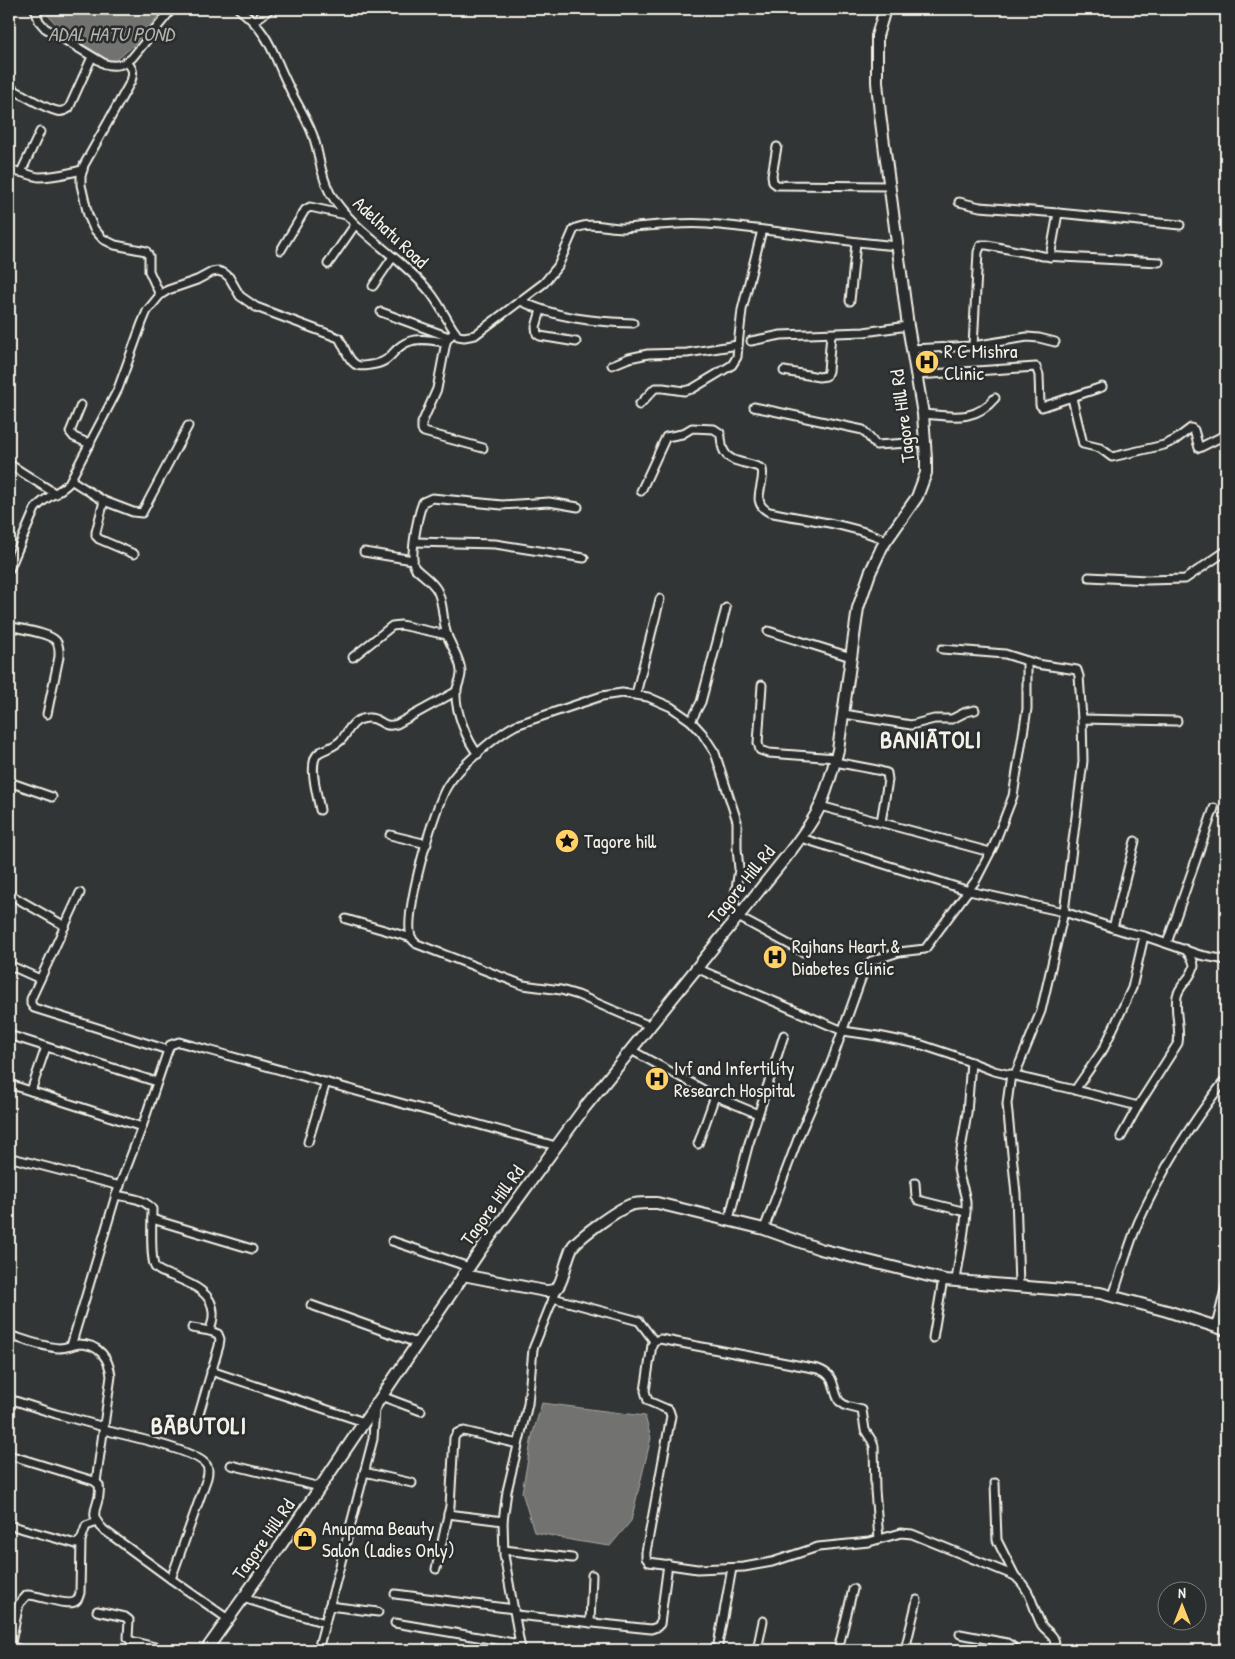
<svg xmlns="http://www.w3.org/2000/svg" width="1235" height="1659" font-family="'Patrick Hand',sans-serif">
	<rect width="100%" height="100%" fill="#323535"/>
	<filter id="ink" filterUnits="userSpaceOnUse"><feTurbulence type="fractalNoise" baseFrequency=".02" numOctaves="2"/><feDisplacementMap in="SourceGraphic" scale="10" xChannelSelector="R" yChannelSelector="G"/><feConvolveMatrix kernelMatrix="1 2 1 2 8 2 1 2 1" color-interpolation-filters="sRGB"/></filter>
	<g filter="url(#ink)">
		<!-- water -->
		<g fill="#727370" stroke="#a6a5a0">
			<path d="M45,9H164L133,46L113,63L62,31L45,12Z"/>
			<path d="M542,1403L645,1416L651,1438L631,1521L610,1546L576,1541L534,1532L522,1492L532,1436Z"/>
		</g>
		<g fill="none" stroke-linecap="round" stroke-linejoin="round">
			<!-- street casing -->
			<g stroke="#f4f1e8" stroke-width="11">
				<g id="street">
					<path d="M35,9L39,21L45,28L105,64C116,67 123,65 132,58L172,9"/>
					<path d="M239,9C271,34 272,53 289,87C297,106 310,122 315,142C320,159 321,177 330,193C355,234 399,255 429,291C441,305 447,322 458,336L464,337L475,335L544,283L558,266L574,229C589,221 607,228 623,228C652,226 678,222 707,224C771,229 834,241 898,246"/>
					<path d="M254,21L270,9"/>
					<path d="M127,62C133,69 134,72 131,81L84,165L81,176V185L88,215L94,229L103,239L115,245L146,251L149,256V271L160,295"/>
					<path d="M9,87C22,94 43,108 57,111C61,112 65,111 69,108L92,57"/>
					<path d="M777,147L772,175L773,182L777,185L888,186"/>
					<path d="M21,172L40,132"/>
					<path d="M9,192L10,176L12,172C21,170 30,176 39,177C54,177 68,173 83,170"/>
					<path d="M959,202L980,207L1058,213"/>
					<path d="M281,250L305,210L310,207L346,215"/>
					<path d="M1050,257L1058,213L1180,225"/>
					<path d="M328,264L355,225"/>
					<path d="M373,286L393,257"/>
					<path d="M521,301C555,318 595,322 633,323"/>
					<path d="M850,301L856,243"/>
					<path d="M541,310L536,327L537,334L540,336L576,342"/>
					<path d="M381,312L449,337"/>
					<path d="M455,332L449,337L446,342L437,389L422,423V430L424,432L483,448"/>
					<path d="M751,341L781,335L864,332L908,326"/>
					<path d="M973,346L978,252L981,245H987L1043,256L1159,262"/>
					<path d="M911,349L973,346L1027,337L1039,338L1055,342"/>
					<path d="M612,365L629,358L648,354L687,353L738,345L742,310L762,230"/>
					<path d="M784,371L819,377L826,376L828,371L831,334"/>
					<path d="M917,375L1036,367L1039,375L1040,405L1042,407L1102,387"/>
					<path d="M1072,398L1083,444L1100,448L1112,457L1164,445L1175,440L1191,428L1194,430L1199,448L1221,437L1226,438"/>
					<path d="M81,405L70,432L74,437L90,444"/>
					<path d="M639,405L655,388H663L684,391L692,389L732,365L737,357L738,345"/>
					<path d="M754,407L863,430L876,445L925,442"/>
					<path d="M923,414C951,416 974,423 995,398"/>
					<path d="M9,464L56,494"/>
					<path d="M71,480L104,501L96,532V536L99,539L134,554"/>
					<path d="M641,491L666,437L682,434L692,428L714,429L720,433C722,438 721,444 723,449C729,465 750,461 762,469C766,485 749,502 769,512C808,520 850,524 886,540"/>
					<path d="M104,501L133,512L142,513L188,426"/>
					<path d="M415,542L495,544L584,558"/>
					<path d="M364,552L413,560"/>
					<path d="M9,570L35,509C44,497 58,494 69,483L118,389L142,323L147,311L160,295L168,290L197,280L212,272L218,271L224,273L229,277L240,296L256,307L339,338C344,345 347,359 355,364C359,367 365,366 370,365C393,363 391,348 408,342C419,337 434,341 446,342"/>
					<path d="M1089,577L1147,580L1185,579L1226,551"/>
					<path d="M9,626C19,629 50,633 56,641C60,646 59,652 59,657L47,714"/>
					<path d="M768,631L851,657"/>
					<path d="M942,649L1005,654L1037,664L1077,670L1079,676L1082,719"/>
					<path d="M353,657L392,626L401,625L447,635"/>
					<path d="M762,685L758,743L760,750L769,753L836,758"/>
					<path d="M636,694L660,599"/>
					<path d="M844,714L911,725L934,719H952L966,712L975,710"/>
					<path d="M691,721L701,702L726,608"/>
					<path d="M478,754C467,741 455,710 456,693C457,685 462,678 461,671C460,658 451,646 447,635C442,620 444,603 437,590C432,581 422,575 415,568C409,558 418,514 423,502L432,498L502,505L549,502L578,507"/>
					<path d="M835,762L877,770L887,773L888,780L881,822"/>
					<path d="M9,782L52,797"/>
					<path d="M820,806L990,852"/>
					<path d="M320,810C318,797 306,760 320,752C328,748 337,746 343,738C350,728 353,719 368,718C381,717 381,729 397,724L457,691"/>
					<path d="M390,835L427,844"/>
					<path d="M801,838L969,891L1064,912L1126,932L1144,936L1200,955L1226,960"/>
					<path d="M80,893L31,999V1004L34,1008L168,1050"/>
					<path d="M9,894L65,926"/>
					<path d="M346,919L412,938"/>
					<path d="M1113,928L1135,841"/>
					<path d="M1167,943L1214,808"/>
					<path d="M9,965L40,979"/>
					<path d="M696,968L843,1031L878,1036L922,1045L952,1055L994,1071L1075,1090L1104,1048L1132,988L1144,936"/>
					<path d="M650,1026L578,995L561,990L523,985L417,944C415,942 413,941 412,939C401,919 435,804 448,785C459,767 498,734 516,725L602,696L622,693L648,697L671,707L691,721L702,733L715,753L737,821V848L739,869L734,902L738,917L803,952"/>
					<path d="M9,1035L157,1082"/>
					<path d="M631,1050L715,1096L758,1114"/>
					<path d="M1011,1074L1007,1104L1016,1194L1019,1286"/>
					<path d="M1015,1075L1041,1011L1064,912L1083,761L1082,719L1177,721"/>
					<path d="M9,1084L142,1127L168,1050L170,1045L179,1042L556,1146"/>
					<path d="M1075,1090L1138,1106"/>
					<path d="M31,1091L46,1047"/>
					<path d="M1121,1137L1138,1106L1178,1043C1181,1028 1174,1012 1177,996C1179,985 1193,977 1194,966C1194,959 1189,954 1185,949"/>
					<path d="M308,1142L326,1082"/>
					<path d="M698,1144L715,1096"/>
					<path d="M16,1159L120,1186"/>
					<path d="M915,1183L916,1197L918,1200L966,1212"/>
					<path d="M116,1195C129,1198 144,1198 152,1209C152,1220 150,1259 155,1267C159,1272 167,1274 172,1276C189,1283 215,1292 213,1316C213,1321 211,1326 210,1331"/>
					<path d="M152,1219L252,1249"/>
					<path d="M729,1219L748,1146L784,1035"/>
					<path d="M764,1229L799,1136L831,1063L865,968L871,961L899,952L925,949L976,880L994,845L1013,796L1027,709V661"/>
					<path d="M392,1241L469,1267"/>
					<path d="M956,1281C959,1255 967,1228 966,1202C965,1190 959,1180 958,1168L967,1113L971,1062"/>
					<path d="M1113,1296C1121,1272 1128,1247 1138,1223C1161,1172 1191,1123 1226,1079"/>
					<path d="M553,1298L639,1321L654,1341"/>
					<path d="M311,1305L417,1343"/>
					<path d="M1216,1326L1226,1286"/>
					<path d="M192,1328L210,1331L218,1334L220,1339L219,1346L196,1424"/>
					<path d="M9,1335C25,1340 43,1347 59,1348C66,1348 72,1345 79,1344C99,1344 109,1358 111,1376L96,1482"/>
					<path d="M933,1338L943,1279"/>
					<path d="M71,1346L116,1195L142,1127"/>
					<path d="M211,1371L364,1422"/>
					<path d="M381,1396L421,1411"/>
					<path d="M9,1399L56,1414L104,1427"/>
					<path d="M104,1430C123,1435 199,1450 207,1466C209,1470 208,1474 207,1478L171,1579"/>
					<path d="M9,1455L94,1481L99,1485C103,1507 84,1510 104,1530L171,1579L228,1619"/>
					<path d="M231,1465L320,1487"/>
					<path d="M364,1472L412,1483"/>
					<path d="M995,1483L997,1540L1015,1576"/>
					<path d="M448,1514L503,1521"/>
					<path d="M9,1525L76,1544L81,1540L86,1526L97,1522"/>
					<path d="M879,1539L875,1490L874,1446L872,1441L865,1430L862,1410L846,1406L839,1401C831,1386 837,1376 818,1369L660,1339L654,1341L652,1345L645,1391L648,1401L669,1410L671,1416L646,1552V1558L649,1562L697,1569L744,1567L772,1562L818,1547L869,1542L901,1533L912,1534L1015,1576C1032,1591 1032,1606 1041,1624C1044,1630 1052,1633 1054,1639C1056,1643 1054,1647 1052,1650"/>
					<path d="M504,1550L572,1558"/>
					<path d="M436,1569L450,1506L454,1438L457,1433L464,1431L518,1444"/>
					<path d="M395,1594L514,1609"/>
					<path d="M243,1598L325,1623"/>
					<path d="M329,1606L378,1612"/>
					<path d="M97,1611L125,1617L129,1620L128,1638L131,1641L167,1650"/>
					<path d="M516,1615L651,1629L657,1627L660,1624L668,1564"/>
					<path d="M395,1623L520,1644"/>
					<path d="M590,1623L592,1575"/>
					<path d="M960,1634L1007,1643L1012,1646L1014,1650"/>
					<path d="M9,1646L22,1650"/>
					<path d="M10,1647L19,1604L27,1595C38,1594 70,1609 77,1600C79,1598 79,1595 80,1593L81,1540"/>
					<path d="M318,1650L373,1439L375,1408"/>
					<path d="M521,1650L504,1555L503,1521L507,1491L528,1404L533,1349L557,1289"/>
					<path d="M717,1650L732,1568"/>
					<path d="M757,1650L763,1621"/>
					<path d="M838,1650L853,1589"/>
					<path d="M905,1650L917,1600"/>
				</g>
			</g>
			<!-- secondary casing -->
			<g stroke="#f4f1e8" stroke-width="14">
				<g id="secondary">
					<path d="M463,1275L545,1291C548,1291 553,1291 556,1289C564,1282 566,1256 573,1246C582,1235 617,1210 630,1205C639,1202 648,1203 657,1203L764,1229L820,1249L917,1273L945,1280L1100,1293L1167,1311L1226,1330"/>
					<path d="M206,1650L281,1545L480,1251L585,1107L786,857C798,841 812,824 820,806C828,788 833,769 838,750L858,608L870,573L882,547L917,497L926,473V459L923,414L908,326L880,114L877,82V36L885,9"/>
				</g>
			</g>
			<!-- street -->
			<use href="#street" stroke="#2a2d2e" stroke-width="7"/>
			<!-- secondary -->
			<use href="#secondary" stroke="#2a2d2e" stroke-width="10"/>
		</g>
	</g>
	<!-- icons -->
	<defs>
		<g id="hospital-disc" transform="scale(1.25)"><circle r="9.5" fill="#ffd166" stroke="#2a2d2e"/><path d="M-5-5h3v3.5h4V-5h3V5h-3V1.5h-4V5h-3Z" fill="#111"/></g>
		<g id="sight-disc" transform="scale(1.25)"><circle r="9.5" fill="#ffd166" stroke="#2a2d2e"/><path d="M0-6L1.8-2.2L6-1.7L2.9 1.2L3.7 5.4L0 3.3L-3.7 5.4L-2.9 1.2L-6-1.7L-1.8-2.2Z" fill="#111"/></g>
		<g id="shop-disc" transform="scale(1.25)"><circle r="9.5" fill="#ffd166" stroke="#2a2d2e"/><path d="M-5-2.5h2.3a2.7 3.5 0 0 1 5.4 0H5L5.5 6h-11ZM-1.5-2.5h3a1.5 2.3 0 0 0-3 0Z" fill="#111"/></g>
	</defs>
	<g fill-rule="evenodd">
		<use href="#hospital-disc" x="927" y="362"/>
		<use href="#sight-disc" x="567" y="841"/>
		<use href="#hospital-disc" x="775" y="957"/>
		<use href="#hospital-disc" x="657" y="1079"/>
		<use href="#shop-disc" x="305" y="1539"/>
	</g>
	<g text-anchor="middle" dominant-baseline="central" stroke-width="5" stroke-linejoin="round" paint-order="stroke">
		<!-- street labels -->
		<g font-size="19" fill="#f4f1e8" stroke="#2a2d2e">
			<text transform="translate(391 232) rotate(43)">Adelhatu Road</text>
			<text transform="translate(902 416) rotate(-97)">Tagore Hill Rd</text>
			<text transform="translate(741 884) rotate(-51)">Tagore Hill Rd</text>
			<text transform="translate(492 1205) rotate(-54)">Tagore Hill Rd</text>
			<text transform="translate(263 1539) rotate(-55)">Tagore Hill Rd</text>
		</g>
		<!-- poi labels -->
		<g font-size="19" fill="#f4f1e8" stroke="#2a2d2e" text-anchor="start">
			<text x="944" y="351">R C Mishra<tspan x="944" dy="22">Clinic</tspan></text>
			<text x="584" y="841">Tagore hill</text>
			<text x="792" y="946">Rajhans Heart &amp;<tspan x="792" dy="22">Diabetes Clinic</tspan></text>
			<text x="674" y="1068">Ivf and Infertility<tspan x="674" dy="22">Research Hospital</tspan></text>
			<text x="322" y="1528">Anupama Beauty<tspan x="322" dy="22">Salon (Ladies Only)</tspan></text>
		</g>
		<!-- water labels -->
		<g font-size="20" font-style="italic" fill="#b3b2ac" stroke="#2a2d2e">
			<text x="111" y="33">ADAL HATU POND</text>
		</g>
		<!-- district labels -->
		<g font-size="24" font-weight="bold" letter-spacing="1" fill="#f4f1e8" stroke="#2a2d2e">
			<text x="931" y="739">BANIĀTOLI</text>
			<text x="199" y="1425">BĀBUTOLI</text>
		</g>
	</g>
	<!-- margin -->
	<rect width="1235" height="1659" fill="none" stroke="#2a2d2e" stroke-width="30"/>
	<rect x="15" y="15" width="1205" height="1629" fill="none" stroke="#f4f1e8" stroke-width="2" filter="url(#ink)"/>
	<!-- north arrow -->
	<g transform="translate(1182 1606)"><circle r="24" fill="#2a2d2e" stroke="#7b7b78"/>
	<path d="M0-4L9 19L0 12L-9 19Z" fill="#ffd166"/>
	<text y="-8" font-size="14" font-weight="bold" text-anchor="middle" fill="#f4f1e8">N</text>
	</g>
</svg>
